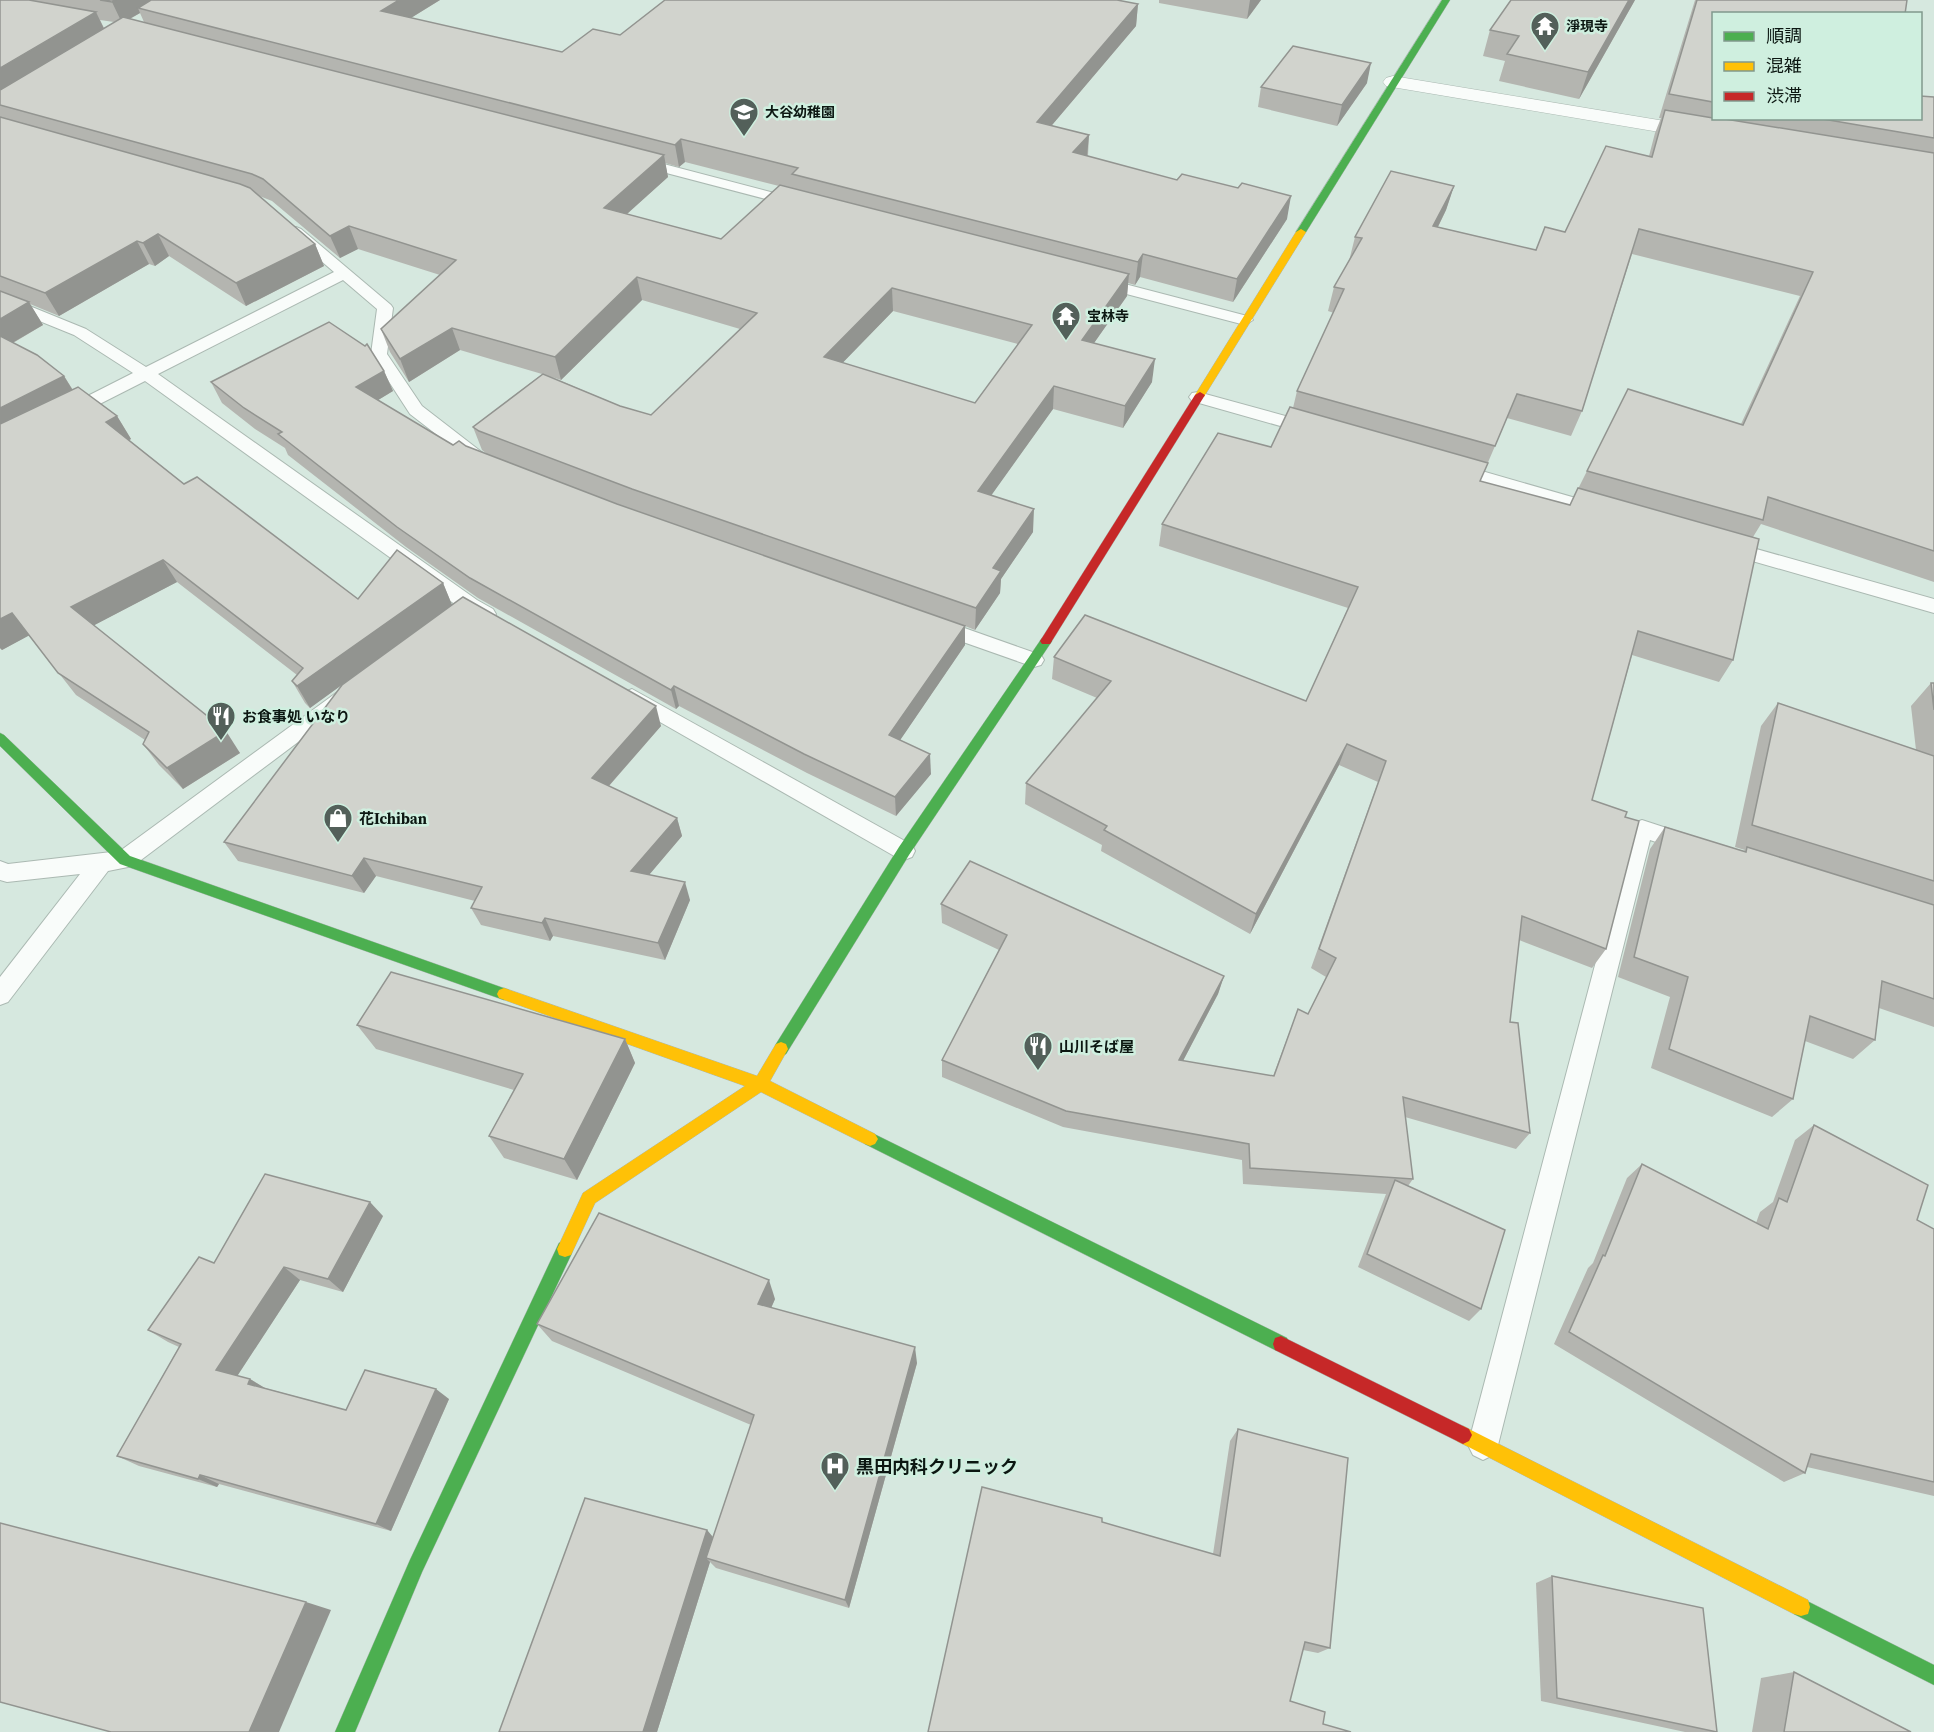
<svg xmlns="http://www.w3.org/2000/svg" width="1934" height="1732" font-family="'Source Serif 4','Noto Sans JP',serif">
	<rect width="100%" height="100%" fill="#d6e8df"/>
	<g fill="none" stroke-linecap="round" stroke-linejoin="round">
		<!-- lane casing -->
		<g stroke="#abb9b2" stroke-width="2">
			<g id="lane">
				<path d="M637,157L801,200L803,203L796,207L632,164L630,161Z"/>
				<path d="M296,227L301,229L391,305L393,308L387,354L422,406L488,457L491,461L488,465H476L410,414L371,354L377,309L343,280L158,374L477,600L493,609L496,614L493,619C481,622 473,616 463,610L145,381L74,417H62L59,413L62,409L133,373L74,335L0,305V294L86,329L146,367L334,272L291,235L288,232L291,229Z"/>
				<path d="M1098,277L1251,317L1253,320L1245,325L1092,285L1090,282Z"/>
				<path d="M1198,392L1318,425L1321,429L1318,433L1312,435L1192,401L1189,397L1192,393Z"/>
				<path d="M1454,463L1607,507L1610,511L1607,515L1601,517L1448,473L1445,469L1448,465Z"/>
				<path d="M1728,541L1934,599V613L1721,552L1719,547L1721,542Z"/>
				<path d="M936,618L1041,655L1044,660L1041,665L1034,667L929,630L926,625L929,620Z"/>
				<path d="M632,689L912,845L915,851L912,857L904,860L896,857L625,702L622,697L625,692Z"/>
				<path d="M343,690L350,693L353,698L350,703L133,866L108,871L8,1002L0,1005V977L80,874L7,882L0,880V861L8,864L120,851L336,693Z"/>
				<path d="M1642,820L1697,838L1700,844L1697,850L1689,853L1650,840L1498,1445L1493,1455L1483,1460L1473,1455L1468,1445L1631,829L1634,823Z"/>
			</g>
		</g>
		<!-- street casing -->
		<g stroke="#abb9b2" stroke-width="1">
			<path id="street" d="M1393,76L1701,127L1708,129L1711,133L1708,137L1701,139L1386,86L1383,82L1386,78Z"/>
		</g>
		<!-- fast casing -->
		<g stroke="#abb9b2" stroke-width="1">
			<g id="fast">
				<path d="M1442,0H1450L1306,232L1298,234L1296,232Z"/>
				<path d="M1046,637L1052,641L1050,644L909,855L786,1054L781,1056L776,1054L774,1049L776,1044L899,847L1042,638Z"/>
				<path d="M0,733L4,735L130,856L509,990L511,994L509,998L504,1000L120,864L0,746Z"/>
				<path d="M870,1132L1287,1338L1289,1344L1287,1350L1281,1352L1275,1350L865,1144L862,1139L865,1134Z"/>
				<path d="M565,1241L571,1243L573,1249L571,1255L422,1572L355,1732H335L410,1560L559,1243Z"/>
				<path d="M1801,1598L1934,1665V1685L1794,1614L1792,1607L1794,1600Z"/>
			</g>
		</g>
		<!-- slow casing -->
		<g stroke="#abb9b2" stroke-width="1">
			<g id="slow">
				<path d="M1301,229L1306,232L1205,395L1204,397H1196L1195,395L1296,232Z"/>
				<path d="M504,988L757,1076L776,1044L781,1042L786,1044L788,1049L770,1081L875,1134L878,1139L875,1144L870,1146L865,1144L761,1092L595,1203L571,1255L565,1257L559,1255L557,1249L583,1193L745,1086L499,998L497,994L499,990Z"/>
				<path d="M1463,1426L1808,1600L1810,1607L1808,1614L1801,1616L1794,1614L1457,1441L1454,1435L1457,1429Z"/>
			</g>
		</g>
		<!-- jam casing -->
		<g stroke="#abb9b2" stroke-width="1">
			<g id="jam">
				<path d="M1200,392L1205,395L1050,644H1042L1040,641L1042,638L1195,395Z"/>
				<path d="M1281,1336L1469,1429L1472,1435L1469,1441L1463,1444L1275,1350L1273,1344L1275,1338Z"/>
			</g>
		</g>
		<!-- lane -->
		<use href="#lane" fill="#f9fcfa" fill-rule="evenodd"/>
		<!-- street -->
		<use href="#street" fill="#f9fcfa" fill-rule="evenodd"/>
		<!-- fast -->
		<use href="#fast" fill="#4caf50" fill-rule="evenodd"/>
		<!-- slow -->
		<use href="#slow" fill="#ffc107" fill-rule="evenodd"/>
		<!-- jam -->
		<use href="#jam" fill="#c62828" fill-rule="evenodd"/>
	</g>
	<!-- wall -->
	<g fill="#b4b5b0" fill-rule="evenodd">
		<path d="M0,0H440L411,18L562,52L620,35L1138,4L1136,26L1051,126L1089,135L1088,156L1287,219L1233,302L1140,277L1135,285L1128,283L1127,296L1094,343L1152,382L1123,428L1053,409L991,495L1033,532L1001,579L1000,593L975,630L965,626V645L900,740L931,774L896,816L807,773L679,706L676,709L478,598L406,547L288,455L285,448L255,429L222,403L211,382L384,371L393,391L378,400L453,445L466,446L487,454L482,450L473,427L542,374L460,350L409,382L390,352L381,329L440,275L358,249L340,258L272,201L257,195L315,244L324,266L246,306L169,256L155,266L149,264L59,316L30,304L43,325L13,343L64,376L73,390L117,416L131,439L129,440L184,484L358,599L443,583L452,605L661,726L609,786L677,818L682,836L649,875L690,900L665,960L553,936L550,941L481,925L471,908L475,901L376,876L364,893L238,861L224,842L423,626L310,708L305,703L292,681L297,675L177,582L94,625L240,753L183,789L159,765L143,744L145,740L76,695L29,635L2,650L0,648ZM140,13L144,22L130,19ZM100,20L114,22L104,28ZM685,162L779,186L721,239L627,214L668,177L665,163L679,167ZM642,300L740,329L651,415L620,406L552,377L561,380ZM893,311L1018,344L975,403L842,363Z"/>
		<path d="M1159,0H1261L1247,19L1159,3Z"/>
		<path d="M1635,0L1579,99L1499,81L1505,61L1483,56L1490,30Z"/>
		<path d="M1695,0H1907L1713,14V118H1920L1934,97V582L1761,524L1753,537L1733,660L1719,682L1632,655L1592,800L1625,817L1606,949L1592,968L1519,940L1510,1022L1530,1133L1516,1149L1405,1117L1413,1179L1408,1186L1481,1309L1469,1321L1358,1267L1386,1194L1243,1184L1242,1160L1063,1127L942,1077V1060L999,950L942,923L941,904L1224,976L1218,994L1183,1061L1273,1076L1298,1009L1308,1014L1326,977L1311,968L1378,782L1339,765L1250,934L1101,851L1102,845L1025,804L1026,783L1097,698L1052,679L1054,657L1306,701L1348,608L1159,546L1162,524L1271,447L1293,408L1297,391L1334,313L1328,311L1334,287L1349,261L1355,237L1454,186L1446,210L1438,227L1536,250L1565,232L1649,156L1655,133L1661,118H1659ZM1632,254L1800,296L1741,424L1587,471L1570,505L1480,481L1507,418L1571,436L1582,411Z"/>
		<path d="M1367,83L1337,126L1258,107L1261,87Z"/>
		<path d="M1931,683H1934V1027L1879,1008L1875,1040L1853,1059L1805,1041L1793,1099L1772,1117L1651,1068L1670,997L1618,977L1650,849L1665,827L1743,851L1745,850L1735,847L1761,726L1778,703L1916,750L1911,706Z"/>
		<path d="M357,1025L625,1039L635,1063L577,1180L504,1158L489,1136L514,1090L376,1049Z"/>
		<path d="M1814,1125L1917,1220L1934,1229V1496L1807,1467L1805,1473L1784,1482L1554,1344L1588,1268L1593,1263L1627,1178L1642,1164L1756,1223L1760,1212L1773,1202L1795,1140Z"/>
		<path d="M383,1216L343,1292L300,1280L237,1376L250,1379L265,1388L346,1410L449,1399L391,1531L219,1484L217,1487L139,1466L117,1456L179,1347L168,1342L148,1330Z"/>
		<path d="M775,1299L771,1308L917,1363L849,1608L716,1568L710,1562L657,1732H499L707,1530L713,1537L751,1425L552,1341L537,1324Z"/>
		<path d="M1238,1429L1330,1648L1318,1653L1303,1650L1290,1701L1323,1724L928,1732L1102,1522L1213,1554L1230,1441Z"/>
		<path d="M1552,1576L1717,1732H1685L1541,1701L1536,1583Z"/>
		<path d="M1794,1672L1911,1732H1752L1761,1678Z"/>
	</g>
	<!-- shaded-wall -->
	<g fill="#929490">
		<path d="M115,0H161L138,8L140,13L122,23L112,2Z"/>
		<path d="M399,0H440L388,32L381,11Z"/>
		<path d="M1250,0H1261L1247,19Z"/>
		<path d="M1629,0H1635L1579,99L1588,72Z"/>
		<path d="M1138,4L1136,26L1036,144L1037,122Z"/>
		<path d="M96,12L106,33L0,97V68Z"/>
		<path d="M1371,63L1367,83L1337,126L1342,105Z"/>
		<path d="M1089,135L1087,157L1073,152Z"/>
		<path d="M681,139L685,162L679,167L675,145Z"/>
		<path d="M664,155L668,177L609,230L604,208Z"/>
		<path d="M1454,186L1446,210L1426,251L1433,226Z"/>
		<path d="M1291,196L1287,219L1233,302L1237,279Z"/>
		<path d="M349,226L358,249L340,258L330,236Z"/>
		<path d="M158,234L169,256L155,266L143,243Z"/>
		<path d="M137,241L149,264L59,316L45,293Z"/>
		<path d="M315,244L324,266L246,306L236,283Z"/>
		<path d="M1143,254L1140,277L1135,285L1138,262Z"/>
		<path d="M1129,274L1127,296L1080,363L1082,340Z"/>
		<path d="M637,277L642,300L561,380L555,357Z"/>
		<path d="M892,288L893,311L826,380L824,357Z"/>
		<path d="M29,302L43,325L0,350V319Z"/>
		<path d="M452,328L460,350L409,382L400,359Z"/>
		<path d="M1155,359L1152,382L1123,428L1125,406Z"/>
		<path d="M384,371L393,391L365,408L356,387Z"/>
		<path d="M64,376L78,399L0,438V408Z"/>
		<path d="M1054,386L1053,409L978,514V491Z"/>
		<path d="M117,416L131,439L120,445L106,422Z"/>
		<path d="M1034,509L1033,532L1001,579L1000,593L975,630L976,608L993,568Z"/>
		<path d="M163,560L177,582L87,629L71,607Z"/>
		<path d="M443,583L452,605L310,708L297,686Z"/>
		<path d="M12,613L30,635L2,650L0,648V619Z"/>
		<path d="M965,626V645L890,755L889,735Z"/>
		<path d="M674,686L679,706L676,709L671,690Z"/>
		<path d="M656,706L661,726L599,797L592,778Z"/>
		<path d="M226,731L240,753L183,789L167,768Z"/>
		<path d="M1347,744L1339,765L1250,934L1256,914Z"/>
		<path d="M930,754L931,774L896,816L895,797Z"/>
		<path d="M677,818L682,836L637,889L631,871Z"/>
		<path d="M364,858L376,876L364,893L352,876Z"/>
		<path d="M685,882L690,900L665,960L658,943Z"/>
		<path d="M545,918L553,936L550,941L542,923Z"/>
		<path d="M1224,976L1218,994L1174,1078L1179,1060Z"/>
		<path d="M625,1039L635,1063L577,1180L564,1159Z"/>
		<path d="M370,1202L383,1216L343,1292L328,1279Z"/>
		<path d="M284,1267L300,1280L234,1381L216,1370Z"/>
		<path d="M769,1280L775,1299L765,1322L758,1304Z"/>
		<path d="M915,1347L917,1363L849,1608L845,1600Z"/>
		<path d="M250,1379L268,1390L248,1384Z"/>
		<path d="M436,1389L449,1399L391,1531L376,1524Z"/>
		<path d="M200,1475L219,1484L217,1487L198,1479Z"/>
		<path d="M707,1530L716,1541L706,1558L710,1562L657,1732H643Z"/>
		<path d="M306,1602L331,1610L279,1732H249Z"/>
	</g>
	<!-- building -->
	<g fill="#d1d3cd" stroke="#929490" stroke-width="1.5" fill-rule="evenodd">
		<path d="M0,0H29L96,12L0,68Z"/>
		<path d="M100,0H115L112,2Z"/>
		<path d="M151,0H399L381,11L562,52L593,29L620,35L665,0H1117L1138,4L1037,122L1089,135L1073,152L1177,180L1182,174L1238,188L1242,183L1291,196L1237,279L1143,254L1138,262L792,174L798,168L681,139L675,145L138,8Z"/>
		<path d="M1511,0H1629L1588,72L1507,54L1519,36L1490,30Z"/>
		<path d="M1697,0H1907L1905,14H1713V102L1669,94Z"/>
		<path d="M123,17L664,155L604,208L721,239L780,185L1129,274L1082,340L1155,359L1125,406L1054,386L978,491L1034,509L993,568L1001,571L976,608L632,489L479,431L473,427L543,374L620,406L651,415L757,313L637,277L555,357L452,328L400,359L381,329L456,260L349,226L330,236L263,179L252,174L0,105V90ZM892,288L1032,325L975,403L824,357Z"/>
		<path d="M1293,46L1371,63L1342,105L1261,87Z"/>
		<path d="M1920,96L1934,97V138L1817,118H1920Z"/>
		<path d="M1665,110L1713,118H1719L1934,153V551L1768,497L1763,520L1587,471L1628,389L1743,425L1813,272L1639,229L1582,411L1517,394L1495,446L1297,391L1344,289L1334,287L1362,238L1355,237L1391,171L1454,186L1433,226L1536,250L1545,227L1565,232L1606,146L1652,157Z"/>
		<path d="M0,117L240,184L250,188L315,244L236,283L158,234L143,243L137,241L45,293L0,276Z"/>
		<path d="M0,291L29,302L0,319Z"/>
		<path d="M329,322L365,346L367,344L384,371L356,387L453,445L459,441L466,446L617,504L965,626L889,735L930,754L895,797L804,754L674,686L671,690L470,578L397,527L278,434L282,432L244,408L211,382Z"/>
		<path d="M0,336L37,355L64,376L0,408Z"/>
		<path d="M78,387L117,416L106,422L184,484L197,477L358,599L397,550L443,583L297,686L292,681L303,668L163,560L71,607L226,731L167,768L143,744L149,732L58,673L12,613L0,619V424Z"/>
		<path d="M1290,407L1488,463L1480,481L1570,505L1578,488L1759,539L1733,660L1638,631L1592,800L1627,812L1625,817L1639,821L1606,949L1522,916L1510,1022L1518,1023L1530,1133L1403,1097L1413,1179L1250,1168L1249,1144L1066,1111L942,1060L1007,935L941,904L970,861L1224,976L1179,1060L1274,1076L1298,1009L1308,1014L1336,958L1319,949L1386,761L1347,744L1256,914L1104,830L1107,826L1026,783L1111,681L1054,657L1085,615L1306,701L1358,587L1162,524L1218,433L1271,447Z"/>
		<path d="M463,597L656,706L592,778L677,818L631,871L685,882L658,943L545,918L542,923L471,908L482,887L364,858L352,876L224,842L342,685Z"/>
		<path d="M1931,683H1934V710Z"/>
		<path d="M1778,703L1934,756V881L1752,825Z"/>
		<path d="M1665,827L1746,852L1747,847L1934,905V999L1882,981L1875,1040L1810,1016L1793,1099L1669,1049L1688,977L1634,957Z"/>
		<path d="M391,972L625,1039L564,1159L489,1136L523,1074L357,1025Z"/>
		<path d="M1814,1125L1928,1185L1917,1220L1934,1229V1482L1811,1454L1805,1473L1569,1332L1603,1255L1605,1256L1642,1164L1768,1229L1779,1198L1787,1202Z"/>
		<path d="M265,1174L370,1202L328,1279L284,1267L216,1370L250,1379L248,1384L346,1410L365,1370L436,1389L376,1524L200,1475L198,1479L117,1456L181,1344L148,1330L199,1257L214,1263Z"/>
		<path d="M1395,1180L1505,1230L1481,1309L1367,1254Z"/>
		<path d="M599,1213L769,1280L758,1304L915,1347L845,1600L706,1558L754,1415L537,1324Z"/>
		<path d="M1238,1429L1348,1458L1330,1648L1305,1642L1290,1701L1325,1712L1323,1724L1351,1732H928L982,1487L1102,1518V1522L1220,1556Z"/>
		<path d="M585,1498L707,1530L643,1732H499Z"/>
		<path d="M0,1523L306,1602L249,1732H111L0,1702Z"/>
		<path d="M1552,1576L1703,1608L1717,1732L1557,1698Z"/>
		<path d="M1794,1672L1911,1732H1784Z"/>
	</g>
	<!-- icons -->
	<defs>
		<g id="temple-pin" transform="scale(1.5)"><path d="M0 17L-7.5 6A9.5 9.5 0 1 1 7.5 6Z" fill="#53605a" stroke="#cfefdf"/><path d="M0-6L5-2H3V0L6.5 2.5H4V6H1.5V3h-3V6H-4V2.5H-6.5L-3 0V-2H-5Z" fill="#fff"/></g>
		<g id="school-pin" transform="scale(1.5)"><path d="M0 17L-7.5 6A9.5 9.5 0 1 1 7.5 6Z" fill="#53605a" stroke="#cfefdf"/><path d="M0-5L7-2L0 1L-7-2ZM-4 1L0 2.5L4 1V4Q0 6-4 4Z" fill="#fff"/></g>
		<g id="restaurant-pin" transform="scale(1.5)"><path d="M0 17L-7.5 6A9.5 9.5 0 1 1 7.5 6Z" fill="#53605a" stroke="#cfefdf"/><path d="M-5-6h1v4h1v-4h1v4h1v-4h1v5L-1.5 .5V6h-2V.5L-5-1ZM5-6V6H3V1.5H1.5Q1.5-4 5-6Z" fill="#fff"/></g>
		<g id="shop-pin" transform="scale(1.5)"><path d="M0 17L-7.5 6A9.5 9.5 0 1 1 7.5 6Z" fill="#53605a" stroke="#cfefdf"/><path d="M-5-2.5h2.3a2.7 3.5 0 0 1 5.4 0H5L5.5 6h-11ZM-1.5-2.5h3a1.5 2.3 0 0 0-3 0Z" fill="#fff"/></g>
		<g id="hospital-pin" transform="scale(1.5)"><path d="M0 17L-7.5 6A9.5 9.5 0 1 1 7.5 6Z" fill="#53605a" stroke="#cfefdf"/><path d="M-5-5h3v3.5h4V-5h3V5h-3V1.5h-4V5h-3Z" fill="#fff"/></g>
	</defs>
	<g fill-rule="evenodd">
		<use href="#temple-pin" x="1545" y="26"/>
		<use href="#school-pin" x="744" y="112"/>
		<use href="#temple-pin" x="1066" y="316"/>
		<use href="#restaurant-pin" x="221" y="716"/>
		<use href="#shop-pin" x="338" y="818"/>
		<use href="#restaurant-pin" x="1038" y="1046"/>
		<use href="#hospital-pin" x="835" y="1466"/>
	</g>
	<g text-anchor="middle" dominant-baseline="central" stroke-width="5" stroke-linejoin="round" paint-order="stroke">
		<!-- far-poi labels -->
		<g font-size="14" font-weight="bold" fill="#0c1712" stroke="#cfefdf" text-anchor="start">
			<text x="1566" y="26">淨現寺</text>
			<text x="765" y="112">大谷幼稚園</text>
			<text x="1087" y="316">宝林寺</text>
		</g>
		<!-- poi labels -->
		<g font-size="15" font-weight="bold" fill="#0c1712" stroke="#cfefdf" text-anchor="start">
			<text x="242" y="716">お食事処 いなり</text>
			<text x="359" y="818">花Ichiban</text>
			<text x="1059" y="1046">山川そば屋</text>
		</g>
		<!-- near-poi labels -->
		<g font-size="18" font-weight="bold" fill="#0c1712" stroke="#cfefdf" text-anchor="start">
			<text x="856" y="1466">黒田内科クリニック</text>
		</g>
	</g>
	<!-- legend -->
	<rect x="1712" y="12" width="210" height="108" fill="#cfefdf" stroke="#81998d" stroke-width="1.5"/>
	<rect x="1724" y="32" width="30" height="9" fill="#4caf50" stroke="#81998d" stroke-width="1.5"/>
	<text x="1766" y="42" font-size="18" fill="#0c1712">順調</text>
	<rect x="1724" y="62" width="30" height="9" fill="#ffc107" stroke="#81998d" stroke-width="1.5"/>
	<text x="1766" y="72" font-size="18" fill="#0c1712">混雑</text>
	<rect x="1724" y="92" width="30" height="9" fill="#c62828" stroke="#81998d" stroke-width="1.5"/>
	<text x="1766" y="102" font-size="18" fill="#0c1712">渋滞</text>
</svg>
